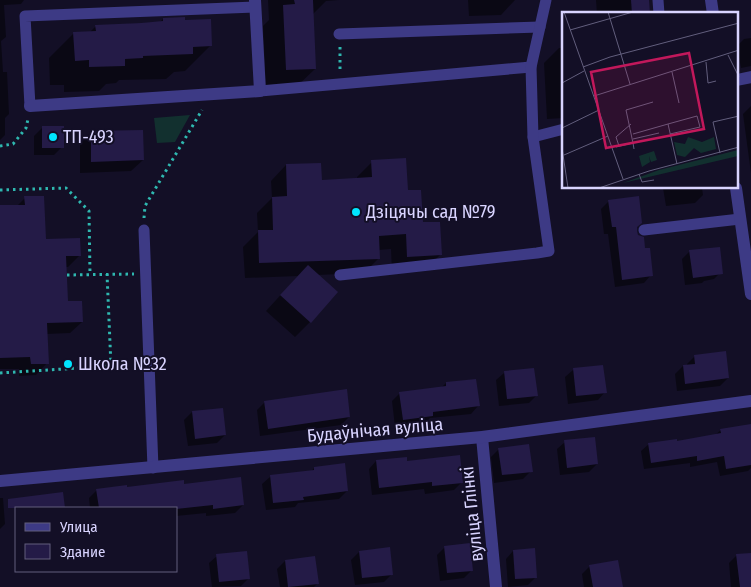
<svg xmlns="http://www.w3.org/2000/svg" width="751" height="587" font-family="'Fira Sans Condensed',sans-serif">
<rect width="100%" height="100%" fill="#130f26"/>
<polygon fill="#12302f" points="190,115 175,142 157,143 154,118"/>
<g fill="#0007">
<polygon points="0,0 24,0 21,4 4,5 6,37 1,41 3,72 7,72 9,114 5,118 5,135 0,140"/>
<polygon points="268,0 339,0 326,1 312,15 315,69 294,89 266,90 263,26 269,20"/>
<polygon points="468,0 515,0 501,15 469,16"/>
<polygon points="596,0 648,0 649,14 597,14"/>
<polygon points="163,19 184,22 210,46 185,71 174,72 166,79 119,80 116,83 106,84 99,91 64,92 64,85 50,85 49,58 74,33 90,32 96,26 160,22"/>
<polygon points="751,38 751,66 741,68 737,46 744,39"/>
<polygon points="559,48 564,48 564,118 547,119 544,63"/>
<polygon points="751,106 751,173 743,114"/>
<polygon points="42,128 62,147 54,155 34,155 34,136"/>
<polygon points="91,132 143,160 131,171 80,173 80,144"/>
<polygon points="372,162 407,192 422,224 440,255 425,270 392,272 391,249 378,250 379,258 364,273 317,275 310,322 295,337 266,311 298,276 245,278 243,247 258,232 257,213 272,198 271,181 286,165 321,181 357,179 357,177"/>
<polygon points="663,188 702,188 703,195 695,203 666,206"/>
<polygon points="25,198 45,240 80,255 68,267 65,267 66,303 82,322 70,333 46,334 47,363 36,375 19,376 19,369 0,369 0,207 17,206"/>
<polygon points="609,201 635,232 644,250 651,275 644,283 615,287 608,234 604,234 601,209"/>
<polygon points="690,251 722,271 714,279 704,281 702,283 685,285 682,259"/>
<polygon points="695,356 728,378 720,386 677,391 675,374 683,366 687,366 687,364"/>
<polygon points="602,366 605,392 598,400 568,404 565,377 573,370"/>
<polygon points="504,373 537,395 529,403 499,406 496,380"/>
<polygon points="446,383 478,406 471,414 430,418 424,424 395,427 392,401 400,393 441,388"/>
<polygon points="265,402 349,417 341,425 260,436 257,410"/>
<polygon points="192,412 225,435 217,443 188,446 184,420"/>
<polygon points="721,430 751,437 751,468 748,471 720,476 717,462 690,467 690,463 644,469 641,451 649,444 676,443 715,435"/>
<polygon points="565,442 597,464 589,472 560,475 557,449"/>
<polygon points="499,449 531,471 523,479 494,483 491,457"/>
<polygon points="376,461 406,463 462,482 454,490 425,494 424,489 372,495 369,469"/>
<polygon points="314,468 347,491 339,499 298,503 295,507 266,510 262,484 270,477 311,472"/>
<polygon points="183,486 243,505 235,513 206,516 206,513 176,516 176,508 90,508 89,498 97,490"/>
<polygon points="0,498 3,498 5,524 0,529"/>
<polygon points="445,547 472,570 464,578 440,581 437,555"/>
<polygon points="513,551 536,577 528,585 508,587 506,559"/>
<polygon points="359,552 392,574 384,582 355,585 351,560"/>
<polygon points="751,554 751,587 731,587 729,563 736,556"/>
<polygon points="217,556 249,578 241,586 212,587 209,563"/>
<polygon points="285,561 317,584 314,587 280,587 277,569"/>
<polygon points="590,566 620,587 584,587 582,574"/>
</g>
<g fill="#241b47">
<polygon points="294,0 313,0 316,69 286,70 283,5 295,4"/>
<polygon points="631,0 649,0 650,14 632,14"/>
<polygon points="185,17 185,20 211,19 212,46 193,47 193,54 143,56 143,58 125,59 125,66 89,67 89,60 75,61 73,32 96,31 95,25 141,23 163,21 163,18"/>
<rect x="42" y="126" width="22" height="22"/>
<polygon points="143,130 144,160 91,162 91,131"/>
<polygon points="406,158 408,190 421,190 423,222 440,222 442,255 407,257 406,234 379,236 380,259 259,263 258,230 273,230 272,197 287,196 286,164 321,163 322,180 372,177 371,160"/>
<polygon points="24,196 44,196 46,239 80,238 81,256 66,256 68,301 82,301 83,322 47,323 49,364 31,364 30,357 0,358 0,205 25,205"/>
<polygon points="639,196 642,223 637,227 637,231 638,235 644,237 645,248 650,248 653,276 622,280 616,227 612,227 608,200"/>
<polygon points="720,247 723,274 693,278 689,250"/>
<polygon points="308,265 338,292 311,323 280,295"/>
<polygon points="726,351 729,378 685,384 683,365 695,364 694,355"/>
<polygon points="603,365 607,393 576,396 573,368"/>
<polygon points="534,368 538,396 507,399 504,371"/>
<polygon points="476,379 480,406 433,412 433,416 403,420 399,392 446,386 446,382"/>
<polygon points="347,389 350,417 268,429 264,401"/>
<polygon points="223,408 226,435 195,439 192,411"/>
<polygon points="751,424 751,465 726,469 724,456 697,461 697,456 651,463 648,443 677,439 677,441 721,433 720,429"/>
<polygon points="595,437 598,464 567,468 564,440"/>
<polygon points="529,444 533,472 502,475 498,448"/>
<polygon points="460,455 463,483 432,486 432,482 379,488 376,460 407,457 407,461"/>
<polygon points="345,463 348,491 303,497 304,500 273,503 270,475 314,470 314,467"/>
<polygon points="241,477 244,505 213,509 213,505 176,509 99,508 96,489 127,485 127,487 184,480 184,484"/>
<polygon points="63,492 65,508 8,508 8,499"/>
<polygon points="470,543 473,571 447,573 444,546"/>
<polygon points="390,547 393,575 362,578 359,551"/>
<polygon points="535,548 537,578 515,579 513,550"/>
<polygon points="247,551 250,579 219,582 216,554"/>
<polygon points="751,553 751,587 740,587 736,554"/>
<polygon points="315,556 319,584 288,587 285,560"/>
<polygon points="618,560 623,587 593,587 589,565"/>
</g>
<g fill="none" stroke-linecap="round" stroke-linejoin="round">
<g stroke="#2fb8b0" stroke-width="3" stroke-dasharray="2.5 4" stroke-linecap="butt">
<polyline points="340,47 340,70"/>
<polyline points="0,146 13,144 26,128 28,119"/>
<polyline points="0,190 66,188 89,211 90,274"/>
<polyline points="144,218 145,206 202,110"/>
<polyline points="67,275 134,274"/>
<polyline points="0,373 111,366 107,274"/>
</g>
<g stroke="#3d3a85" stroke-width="11">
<polyline points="658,0 659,14"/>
<polyline points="339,34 540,27"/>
<polyline points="260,91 531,67"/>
<polyline points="30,106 25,16 255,7"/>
<polyline points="533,137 564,129"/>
<polyline points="144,230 153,468"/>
<polyline points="644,230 740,219"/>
<polyline points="340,275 537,253 549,251 533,137 531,67 546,0"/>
</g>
<g stroke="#3d3a85" stroke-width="12">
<polyline points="711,0 713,14"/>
<polyline points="737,80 751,77"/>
<polyline points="30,106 260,91 255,0"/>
<polyline points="736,188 751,294"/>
<polyline points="482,437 496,587"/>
<polyline points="0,481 482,437 751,401"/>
</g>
</g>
<g fill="#00e5ff" stroke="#130f26" stroke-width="2">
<circle cx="53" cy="137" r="5"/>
<circle cx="356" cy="212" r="5"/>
<circle cx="68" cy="364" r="5"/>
</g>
<g text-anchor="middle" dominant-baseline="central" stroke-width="4" stroke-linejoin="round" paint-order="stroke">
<g font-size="18" fill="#d9d4ff" stroke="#130f26" text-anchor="start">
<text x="63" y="137">ТП-493</text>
<text x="366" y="212">Дзіцячы сад №79</text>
<text x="78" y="364">Школа №32</text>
</g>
<g font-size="18" fill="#d9d4ff" stroke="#130f26">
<text transform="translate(375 430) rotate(-5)">Будаўнічая вуліца</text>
<text transform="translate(472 514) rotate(-96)">вуліца Глінкі</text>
</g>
</g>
<g transform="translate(562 12)">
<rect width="176" height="176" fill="#130f26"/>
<path d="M126,125L140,130L152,125L154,137L139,141L132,136L123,145L115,143L112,130L123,132ZM176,138V144L61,171L97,158ZM92,139L95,148L89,150L87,144L88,150L80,155L77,144Z" fill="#12302f"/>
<path fill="none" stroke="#625e7d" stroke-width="1" d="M2,0L61,167M46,0L68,72M8,18L71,0M166,43L177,65M144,50L146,71L154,69M21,55L48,45L177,11M110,60L117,91M0,71L22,59M32,84L177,38M0,116L37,98M71,122L106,112M108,122L138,115L135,104L106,112L115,152M71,127L97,121M71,131L64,98L91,90M57,134L54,125L69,112M54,135L71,131L72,137M0,136L6,176M158,141L151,110L177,104M2,143L46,124M77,162L80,170L92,168M37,176L87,159L177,135"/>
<path fill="#c2185b" fill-opacity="0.15" stroke="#c2185b" stroke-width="2.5" d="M127,41L142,117L44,136L29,60Z"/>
<rect width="176" height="176" fill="none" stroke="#d9d4ff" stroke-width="2.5"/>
</g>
<rect x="15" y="507" width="162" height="65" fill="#130f26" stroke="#625e7d"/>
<rect x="25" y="523" width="25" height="8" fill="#3d3a85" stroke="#625e7d"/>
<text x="60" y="532" font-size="15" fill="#d9d4ff">Улица</text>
<rect x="25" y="544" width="25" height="15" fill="#241b47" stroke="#625e7d"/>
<text x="60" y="557" font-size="15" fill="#d9d4ff">Здание</text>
</svg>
